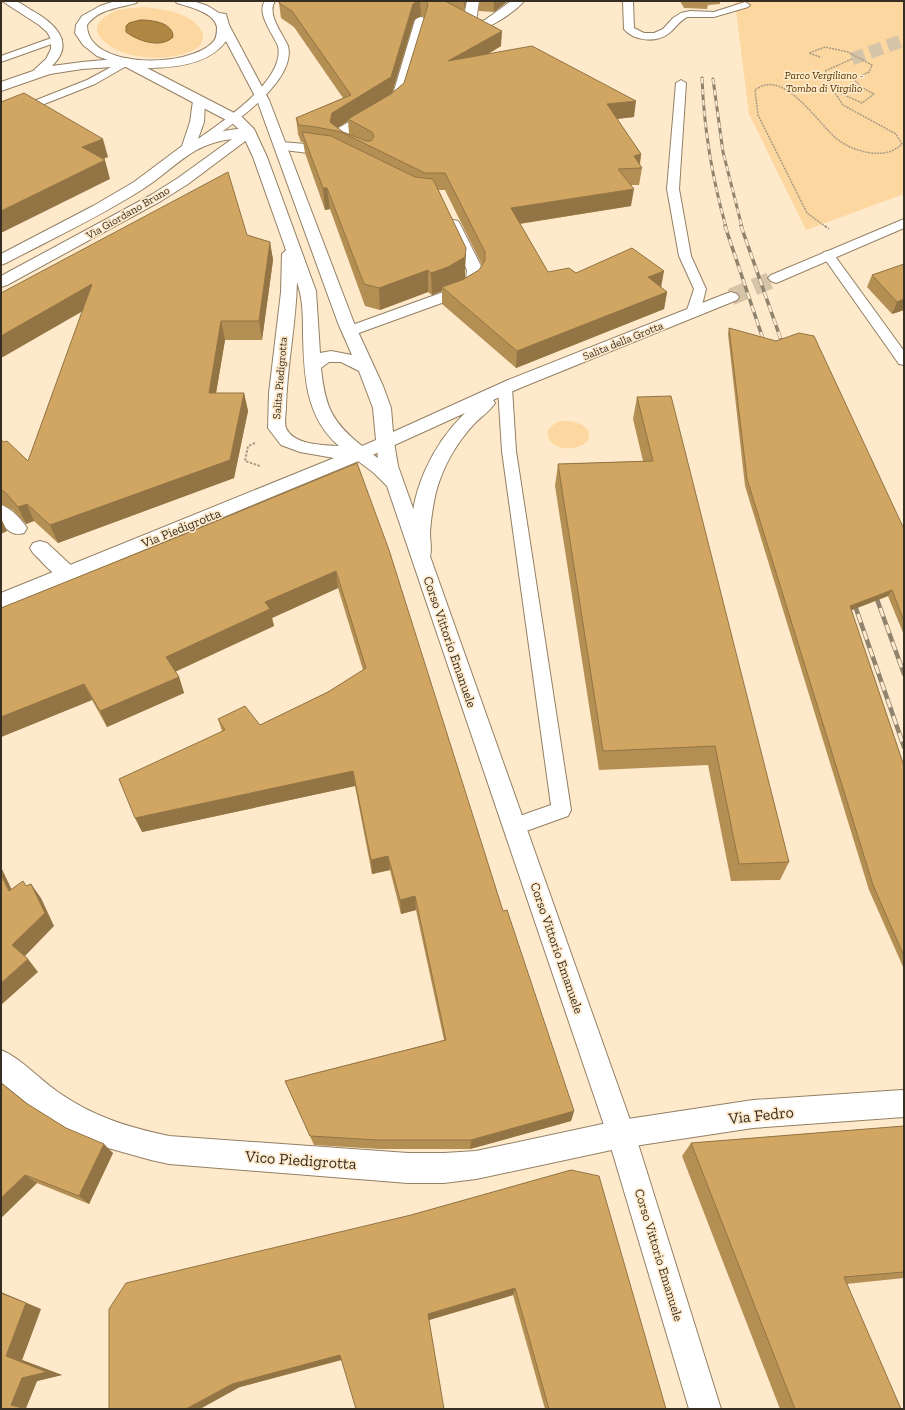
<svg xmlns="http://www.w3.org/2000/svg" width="905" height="1410" font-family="'Zilla Slab',serif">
<rect width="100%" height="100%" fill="#fee9cb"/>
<g fill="#fcd7a0">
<polygon points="735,1 904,1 904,194 806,230 749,114"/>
<path d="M143,7C152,8 161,9 170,11C183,14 211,27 201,44C197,50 187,53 180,55C155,61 117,58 100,37C90,24 108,13 119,10C127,8 135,8 143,7Z"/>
<path d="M561,421C572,421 583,422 589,432L588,441C577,452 545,452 548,430L555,423Z"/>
</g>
<path fill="#b08643" stroke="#8b6c39" d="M140,20C151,20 173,22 173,37C161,49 138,41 126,32V26L129,23Z"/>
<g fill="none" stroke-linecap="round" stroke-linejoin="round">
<polyline stroke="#d6c4a9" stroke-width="13" stroke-dasharray="13 6" stroke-linecap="butt" points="852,59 904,40"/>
<polyline stroke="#d6c4a9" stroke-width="17" stroke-dasharray="17 8" stroke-linecap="butt" points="731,297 776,278"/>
<g stroke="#938064" stroke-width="2">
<g id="lane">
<path d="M265,1H275C266,14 283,34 288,46C297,81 230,126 206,143H198L196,141L198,139C222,122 286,80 278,46C273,34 256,13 265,1Z"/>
<path d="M623,1H633L634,28L644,33H654L663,29L673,18L681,13L690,11L714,12L745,2L750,5L748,7L714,17H687C679,21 675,29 668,34C656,43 634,41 624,29Z"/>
<polygon points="57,36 62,39 60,41 1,62 1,56"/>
<polygon points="126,59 130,60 131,62 130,64 95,84 1,121 1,114 87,80"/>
<polygon points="681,80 686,83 679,189 691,256 706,289 700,313 698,316 688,316 686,313 694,289 679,256 667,189 676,83"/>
<polygon points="828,251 832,252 904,351 904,365 899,364 822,255 824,252"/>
<polygon points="505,384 510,385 512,388 516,451 571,810 568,816 515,835 508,832 505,826 508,820 551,805 502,451 498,388 500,385"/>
</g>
</g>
<g stroke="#938064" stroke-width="2">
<g id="street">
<path d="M467,1H479L476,22L485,20L511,1H524C516,11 483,35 470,29C467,27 465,24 463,22Z"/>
<path d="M421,17L425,18L427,20L404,98L391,109L347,135C351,142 362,142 367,149L365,152C353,155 340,145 333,136L335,130L381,103L393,94L415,20L417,18Z"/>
<path d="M199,97L204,98L205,101L204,122L198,139C212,133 238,126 254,130L256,133L188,184L161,201L7,285L1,287V276L151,195L178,178L232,139C190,144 176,168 143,189C99,217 52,239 6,263L1,265V254L93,206L134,182L182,146L190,122L193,101L194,98Z"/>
<polygon points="281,142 318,145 338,149 340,152 338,155 333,156 276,149 274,146 276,143"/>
<polygon points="453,220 458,221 460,224 483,270 483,277 478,286 461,296 356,334 350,336 344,334 342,331 344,328 449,290 466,280 467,270 446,224 448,221"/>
<path d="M1,505C11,508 21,519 27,528L24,533C13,536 9,531 1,524Z"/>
<path d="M40,541L47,543L75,569L78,574L75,579C58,584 45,564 33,553L30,548L33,543Z"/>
<path d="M1,1050C22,1059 39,1079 58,1092C94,1117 127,1127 169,1136L408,1153H444L476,1151L621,1120L753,1100L902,1090L904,1091V1117L753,1128L621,1148L476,1179L444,1183H408L169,1164L151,1160L108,1148L77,1136L38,1112L2,1083Z"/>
</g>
</g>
<g stroke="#938064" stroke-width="2">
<g id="secondary">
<path d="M2,1C6,1 11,0 15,1C20,2 26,7 31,10C53,22 77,42 52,66L82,62L126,58L130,59L132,62L130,65L126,66L82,69L50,74L1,91V82L33,71L46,59L51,49V39L47,32L39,25Z"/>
<path d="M385,436L391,438L394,442L398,466L635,1134L721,1409H689L607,1134L387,486L374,473L354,458L351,454L354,450C364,447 369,452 378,458L376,442L379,438Z"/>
</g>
</g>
<g stroke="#938064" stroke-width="2">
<g id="primary">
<path d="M115,1H138L136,3C119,8 98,9 87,25C87,70 190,68 213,42C217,38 217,32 217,27C214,12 189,7 177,3L175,1H193L208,6L219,13L226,14L229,25L269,100L354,323L383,386L391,408L393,432L508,380L725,294L731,292L737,294L739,297L737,300L520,388L493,400L495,403C490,411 482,416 475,423C457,442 443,466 436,492C433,505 431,518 430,532C430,542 433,553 428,562L421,564L414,562C410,555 411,546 411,538C410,492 432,445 465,413L366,458L1,609V593L334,458L300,452L281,445L268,428L269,393L281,292L282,254L286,250L253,157L241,131L232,123L122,65L97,56L83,45L75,33L76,25L82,16L100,6ZM226,41L257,100L338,323L352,355L331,351L320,353L316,291L267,157L254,129L242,117L147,68C173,68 209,65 226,41ZM297,282C303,299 303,316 303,334C304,374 305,417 339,446C323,445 293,445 286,428C284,423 286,412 286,407C287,365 296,324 297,282ZM329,362H341L359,371L373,408L376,440L362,446C332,422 325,407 321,368Z"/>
<polygon points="904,219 904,228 781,281 776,283 771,281 768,278 771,275"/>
</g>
</g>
<g stroke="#a99a84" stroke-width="1.5" stroke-dasharray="2 1" stroke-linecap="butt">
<polyline points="820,57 809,53 825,47 848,52 872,65 869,72 854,79 861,87 874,94 862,103 833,90"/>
<path d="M826,227L807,213L758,115L755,90C758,88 763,85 766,85C791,80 820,125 837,139C847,147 859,151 871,153C884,154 892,153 902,144L896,134L843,105L833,90L825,71L852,59"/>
</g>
<g stroke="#a99a84" stroke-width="2" stroke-dasharray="2.5 1.5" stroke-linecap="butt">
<polyline points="825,226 829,229"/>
<polyline points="255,443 248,446 245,461 260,466"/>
</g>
<use href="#lane" fill="#fff" fill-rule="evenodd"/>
<use href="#street" fill="#fff" fill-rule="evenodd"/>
<use href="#secondary" fill="#fff" fill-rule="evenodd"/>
<use href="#primary" fill="#fff" fill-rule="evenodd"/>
<g stroke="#90836e" stroke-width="3">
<g id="rail-far2">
<path d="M702,78C704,129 712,178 726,227"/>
<polyline points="713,79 723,152 742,227"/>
</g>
</g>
<g stroke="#90836e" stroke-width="3.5">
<g id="rail-far1">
<polyline points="725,226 766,348"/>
<polyline points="741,226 785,351"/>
</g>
</g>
<g stroke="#90836e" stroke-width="4.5">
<g id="rail">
<polyline points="874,591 904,674"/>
<polyline points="852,597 904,747"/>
</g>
</g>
<use href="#rail-far2" stroke="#fee9cb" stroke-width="2" stroke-dasharray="5.5" stroke-linecap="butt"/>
<use href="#rail-far1" stroke="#fee9cb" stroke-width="2.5" stroke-dasharray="7" stroke-linecap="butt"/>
<use href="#rail" stroke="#fee9cb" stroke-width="3" stroke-dasharray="9" stroke-linecap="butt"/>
</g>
<g fill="#b38f54" fill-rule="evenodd">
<path d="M279,1H466L464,10H462L501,46L488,54L634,117L617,119L641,154L640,165L642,168L639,185H631V206L520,224L548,272L576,273L661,287L667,292L664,309L516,368L442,304V291L432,295L428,292L380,310L365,306L330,209L325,210L305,153L303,142H301L298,134L296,118L343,98L294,27L281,18L279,3ZM421,16L425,17L404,83L391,94L384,98L392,93L414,20ZM348,121L349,134L343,132L337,128ZM438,190H445L482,265L479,270L465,278V270L466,248Z"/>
<polygon points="479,1 508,1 494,12 479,11"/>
<polygon points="680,1 720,1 720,4 708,5 707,9 684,8"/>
<polygon points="247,235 270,242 273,260 262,340 225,340 216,393 244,393 248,411 234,478 58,543 34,521 26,524 13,510 1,504 1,440 28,461 83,311 1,358 1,293"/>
<polygon points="904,264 904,310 892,314 867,287 872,275"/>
<polygon points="729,328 904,529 904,635 888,596 851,610 904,766 904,969 869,890 745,486 728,334"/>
<polygon points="637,397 789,862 780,880 731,881 708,765 599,770 555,486 558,464 643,461 633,419"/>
<polygon points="357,463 503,911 574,1111 571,1121 470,1149 380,1149 314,1145 285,1081 444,1040 416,910 401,914 390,870 372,874 355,786 142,832 222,731 218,719 260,725 328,692 363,670 338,588 272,618 274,626 175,672 179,677 184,693 107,727 92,700 1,737 1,608 185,534"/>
<polygon points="26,1103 66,1128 113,1153 89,1204 37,1183 1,1218"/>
<polygon points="904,1126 904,1279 904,1278 846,1284 901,1409 780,1409 682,1156 691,1143"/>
<polygon points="571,1170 666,1409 545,1409 513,1295 429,1320 342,1360 240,1387 411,1215"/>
<polygon points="41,1309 22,1360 62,1375 37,1381 26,1408 32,1409 1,1409"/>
</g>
<g fill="#927445">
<polygon points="418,1 420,1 421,16 414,20 392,93 349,120 348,119 348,121 334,130 330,122 332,113 391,77 413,4"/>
<polygon points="464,1 466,1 464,10"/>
<polygon points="494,1 508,1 494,12"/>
<polygon points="502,31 501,46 449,77 448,61"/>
<polygon points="636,101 634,117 605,120 607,104"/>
<polygon points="103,139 108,157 88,166 82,147"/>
<polygon points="641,154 639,168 634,156"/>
<polygon points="105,160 110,179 1,233 1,211"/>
<polygon points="323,188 327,188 330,209 325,210"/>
<polygon points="634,189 631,206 510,225 511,208"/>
<polygon points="270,242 273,260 262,340 259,321"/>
<polygon points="466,248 465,270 465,279 442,287 442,291 432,295 431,273"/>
<polygon points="428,270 428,292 380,310 379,288"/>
<polygon points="664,271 661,288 648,277"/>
<polygon points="92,284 98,302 1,358 1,336"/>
<polygon points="667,292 664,309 516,368 517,351"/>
<polygon points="904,299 904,310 892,314 897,302"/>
<polygon points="221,321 225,340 213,411 209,393"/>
<polygon points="244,393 248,411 234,478 58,543 50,525"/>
<polygon points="27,504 34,521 26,524 18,507"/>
<polygon points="1,518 7,531 1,534"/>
<polygon points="336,571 338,588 272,618 274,626 172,673 166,657 265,602"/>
<polygon points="892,590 888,596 847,612 850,606"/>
<polygon points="179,677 184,693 107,727 100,711"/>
<polygon points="84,684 92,700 1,737 1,717"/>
<polygon points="353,771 355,786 142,832 135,818"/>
<polygon points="388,856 390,870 372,874 371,860"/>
<polygon points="1,867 19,905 9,891 1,875"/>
<polygon points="31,884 41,898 54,926 23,958 12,945"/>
<polygon points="415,896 416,910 401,914 400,900"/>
<polygon points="28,959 38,972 1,1005 1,983"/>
<polygon points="574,1111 571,1121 470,1149 471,1140"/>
<polygon points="104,1144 113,1153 89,1204 79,1196"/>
<polygon points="25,1175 37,1183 1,1218 1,1198"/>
<polygon points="515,1288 513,1295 429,1320 428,1314"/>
<polygon points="1,1292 41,1309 22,1360 62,1375 37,1381 26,1408 11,1405"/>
<polygon points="340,1355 344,1359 240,1387 200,1409 186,1409 232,1384"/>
</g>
<g fill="#d0a662" stroke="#927445">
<polygon points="279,1 418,1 413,4 391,77 332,113 330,122 343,132 366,141 371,141 374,137 372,132 348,119 391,94 404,83 428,5 426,1 424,1 445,1 502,31 448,61 532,46 636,101 607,104 641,154 634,156 642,168 618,169 634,189 511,208 548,272 569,268 576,273 632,248 664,271 648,277 667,292 517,351 442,287 462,280 479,270 485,260 485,252 445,173 425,173 341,132 316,127 299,125 296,118 351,95 292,11 279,3"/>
<polygon points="24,93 103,139 82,147 105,160 1,211 1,102"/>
<polygon points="302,132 331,136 415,177 433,179 466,248 465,257 448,267 431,273 428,270 379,288 364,284 327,188 323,188"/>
<polygon points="228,172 247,235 270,242 259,321 221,321 209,393 244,393 230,460 50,525 27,504 18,507 5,492 1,490 1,440 4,442 7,441 28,461 92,284 1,336 1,293"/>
<polygon points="904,264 904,299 897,302 872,275"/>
<polygon points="729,328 776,341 799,333 814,336 904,529 904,621 892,590 850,606 904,766 904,956 873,885 747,479"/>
<polygon points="671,396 789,862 739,864 715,746 603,751 558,464 653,461 637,397"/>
<polygon points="357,463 389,550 503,911 507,910 574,1111 471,1140 378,1140 310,1136 285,1081 446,1040 415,896 400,900 388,856 371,860 353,771 135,818 119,779 225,730 218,719 245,706 260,725 328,692 366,668 336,571 265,602 270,609 166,657 179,677 100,711 84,684 1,717 1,608 185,534"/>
<polygon points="1,875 9,891 23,881 26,886 31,884 45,913 12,945 28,959 1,983"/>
<polygon points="1,1083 26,1103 66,1128 104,1144 79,1196 25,1175 1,1198"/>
<polygon points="904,1126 904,1272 844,1277 901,1409 795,1409 691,1143"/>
<polygon points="571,1170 599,1176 666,1409 549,1409 515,1288 428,1314 444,1409 356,1409 340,1355 232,1384 186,1409 109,1409 109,1309 126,1283 411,1215"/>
<polygon points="1,1293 26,1303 6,1356 47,1372 22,1378 11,1405 26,1409 1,1409"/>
</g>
<g text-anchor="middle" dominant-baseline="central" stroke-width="3.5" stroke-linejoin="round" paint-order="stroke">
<g font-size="11" font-style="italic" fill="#543800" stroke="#fee9cb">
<text x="824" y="75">Parco Vergiliano -<tspan x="824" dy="13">Tomba di Virgilio</tspan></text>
</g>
<g font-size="11" fill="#362e22" stroke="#fee9cb">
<text transform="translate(128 213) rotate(-30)">Via Giordano Bruno</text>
<text transform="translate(623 341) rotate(-22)">Salita della Grotta</text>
<text transform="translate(280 378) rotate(-85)">Salita Piedigrotta</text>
</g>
<g font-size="13" fill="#362e22" stroke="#fee9cb">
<text transform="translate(181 528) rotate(-22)">Via Piedigrotta</text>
<text transform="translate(450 642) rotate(71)">Corso Vittorio Emanuele</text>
<text transform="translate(557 948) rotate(71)">Corso Vittorio Emanuele</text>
<text transform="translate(659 1255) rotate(73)">Corso Vittorio Emanuele</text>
</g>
<g font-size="16" fill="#362e22" stroke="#fee9cb">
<text transform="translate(761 1115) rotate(-6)">Via Fedro</text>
<text transform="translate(301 1160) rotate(4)">Vico Piedigrotta</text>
</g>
</g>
<rect width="905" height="1410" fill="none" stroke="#362e22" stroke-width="4"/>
</svg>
